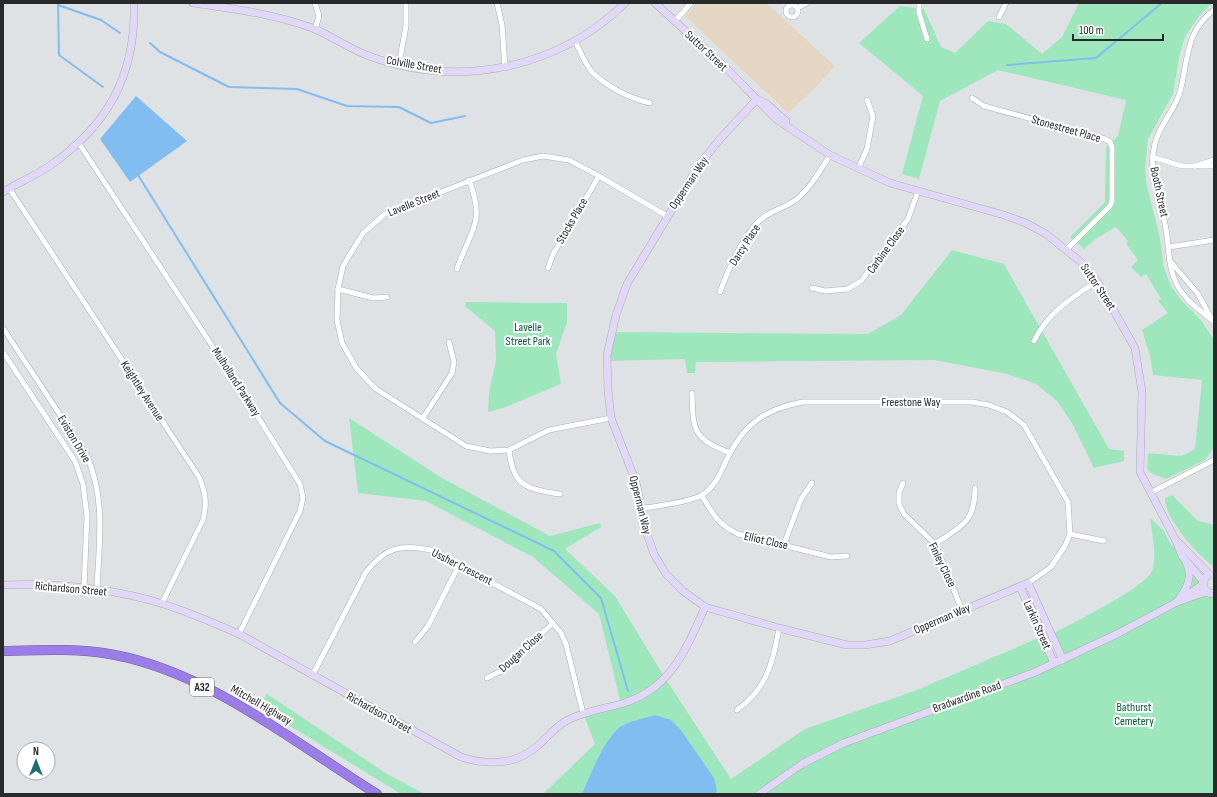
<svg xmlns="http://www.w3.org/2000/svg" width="1217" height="797" font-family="'Sofia Sans Condensed',sans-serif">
<rect width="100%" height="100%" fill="#dfe2e5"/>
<polygon fill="#e5d5c3" points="697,3 766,3 835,66 815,88 788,113 685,16"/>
<g fill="#9ee7bd">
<polygon points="1079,3 1212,3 1199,16 1185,37 1180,53 1173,94 1148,139 1145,170 1147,186 1160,238 1164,268 1171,286 1182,301 1201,320 1214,340 1214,447 1205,460 1166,479 1149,472 1147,468 1148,453 1181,456 1195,449 1202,380 1153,375 1150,356 1142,330 1168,313 1158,301 1161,299 1146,274 1141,277 1131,267 1138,260 1126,244 1128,241 1116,227 1097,238 1084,249 1070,237 1105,202 1106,147 1118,136 1126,100 998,70 940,101 919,179 902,174 923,96 859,43 900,6 924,9 941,47 955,53 988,21 1006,24 1042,54 1062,37"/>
<polygon points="952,250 1004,264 1109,449 1124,451 1124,461 1094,468 1072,423 1057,401 1036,384 1007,374 934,360 696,362 695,373 687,373 685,359 607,361 611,332 868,334 901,315"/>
<polygon points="466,302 567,303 567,322 556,354 561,384 503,408 488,412 489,393 496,360 495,331 465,306"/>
<path d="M349,418L442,478L550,536L600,523L601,527L565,549L615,596L665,678L731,779L805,729L917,690L1043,636L1054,663L1062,660L1051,635C1072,623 1140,590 1151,573C1158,561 1152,533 1150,518L1164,531L1170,543L1203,581L1198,595L1214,594V794H543L595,744L583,713L621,704L599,614L533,557L426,501L358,493Z"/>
<path d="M1172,495L1198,521L1214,525V566C1199,558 1163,516 1165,498Z"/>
<polygon points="267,694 387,774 425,794 401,794 259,707"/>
</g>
<g fill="#82bdf1">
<polygon points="136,96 187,141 130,182 100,139"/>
<path d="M655,715L671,720L680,729L714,778L717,791L715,794H582C591,774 603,741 620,727C629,721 645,718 655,715Z"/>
</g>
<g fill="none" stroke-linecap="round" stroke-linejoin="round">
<g stroke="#82bdf1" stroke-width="2">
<polyline points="58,3 59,55 103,87"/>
<polyline points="58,5 101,20 120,33"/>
<polyline points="150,43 160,52 229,87 297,89 347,106 399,107 431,123 465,116"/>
<polyline points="1007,65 1096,58 1162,3"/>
<polyline points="138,175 280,403 325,441 554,551 601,598 628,691"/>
</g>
<g stroke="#acafb1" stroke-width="6">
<g id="street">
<polyline points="497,3 502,25 505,68"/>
<polyline points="919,3 919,13 927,39"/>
<circle cx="792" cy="11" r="6"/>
<polyline points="797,8 807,3"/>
<polyline points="999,17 1006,3"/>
<polyline points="675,21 691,3"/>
<polyline points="315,29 319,16 315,3"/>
<path d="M575,41C580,51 585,64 592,72C607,87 629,98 650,103"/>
<polyline points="399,64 406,26 406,3"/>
<polyline points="972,98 984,106 1105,139 1110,142 1112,147 1112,201 1110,206 1067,249"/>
<polyline points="78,142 236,382 300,484 303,498 300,511 239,634"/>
<polyline points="1152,157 1182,166 1214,166"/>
<polyline points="1195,166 1214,160"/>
<polyline points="858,169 867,149 873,116 867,100"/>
<path d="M9,188L199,477C206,493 207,504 203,520L162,603"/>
<polyline points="1169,247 1214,240"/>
<polyline points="1171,262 1198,294 1214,323"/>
<polyline points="548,268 553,254 599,176"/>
<path d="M457,269C470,230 486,224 469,180"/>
<polyline points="812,288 825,291 848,289 861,281 908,219 918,191"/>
<polyline points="338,289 373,298 387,297"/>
<path d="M720,292C728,270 740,243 755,225C767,211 784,209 797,199C811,187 820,171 830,155"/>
<path d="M1212,320C1198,309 1184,299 1176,283C1168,266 1169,247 1166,229C1161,200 1147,174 1155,143C1160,123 1177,109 1181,88C1188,58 1186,31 1214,10"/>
<path d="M3,328L87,456C106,501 99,542 97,589"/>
<path d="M1034,341C1047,313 1072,298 1097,281"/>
<polyline points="3,352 75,461 83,484 87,516 84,588"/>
<path d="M692,393C693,432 693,438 730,453"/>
<polyline points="423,418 452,373 454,362 449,342"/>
<polyline points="611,418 549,430 509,450 490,451 466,446 376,389 357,369 342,343 337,320 338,289 343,266 363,233 385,214 523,160 543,156 569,160 599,176 667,216"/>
<path d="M509,450C510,457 511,465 514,471C519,489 544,492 560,494"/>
<polyline points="903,483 899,493 899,504 904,514 935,544 962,610"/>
<polyline points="1150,493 1214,460"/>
<path d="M702,496C714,515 717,524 738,534L831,557L847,556"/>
<path d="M642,508C654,507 693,501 702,495C715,487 720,474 726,461C743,425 764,409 803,402H972L989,405L1007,412L1024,425L1068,502L1070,534L1065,546L1051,567L1028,583"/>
<polyline points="1070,534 1104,541"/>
<polyline points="784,544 801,499 812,483"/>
<path d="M935,544C961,526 975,523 975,488"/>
<polyline points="415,642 428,626 459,565"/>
<path d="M312,676L366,572C386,547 400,544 431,550L541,609L561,633L566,644L583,713"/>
<polyline points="487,678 501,671 553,623"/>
<path d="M737,710C767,688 773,663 779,628"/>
</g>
</g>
<g stroke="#acafb1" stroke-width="8">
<g id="secondary">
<path d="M193,3C234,9 276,14 315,29C333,37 350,49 369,56C458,89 558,69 625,3"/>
<polyline points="655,3 728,70 776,119 830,155 890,183 1004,215 1026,223 1046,234 1081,262 1097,281 1135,348 1142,392 1140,472 1176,541 1182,556 1203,581"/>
<polyline points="757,99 720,139 699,165 627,284 616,315 607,355 608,390 611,418 636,482 646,531 654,554 666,574 683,591 705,607 779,628 847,645 865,645 890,641 1028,583 1063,660"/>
<polyline points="759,100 767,104 786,121"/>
<path d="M3,192C18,183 34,176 48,167C108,126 136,75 134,3"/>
<polyline points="1178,542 1210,575"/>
<polyline points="1206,577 1203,583 1204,588 1209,593 1214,594"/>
<path d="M3,585C56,583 111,588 163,604C189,612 214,623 239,634L461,757C487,765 514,766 536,747C546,739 554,728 566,721C584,711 604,709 624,703C671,688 687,648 705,607"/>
<polyline points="1020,587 1054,663"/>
<polyline points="1186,596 1203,584"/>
<path d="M1177,602C1186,590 1194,577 1186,562"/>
<polyline points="759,794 802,764 844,743 1033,673 1117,634 1177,602 1206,592"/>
</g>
</g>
<g stroke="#7260a5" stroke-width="10">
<path id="highway" d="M3,651C40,650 78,648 115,655C210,673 296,744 377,794"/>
</g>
<use href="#street" stroke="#fff" stroke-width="5"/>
<use href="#secondary" stroke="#e1d8f8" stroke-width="7"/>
<use href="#highway" stroke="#9b7de7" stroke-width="9"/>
</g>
<g text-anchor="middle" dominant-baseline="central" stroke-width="4" stroke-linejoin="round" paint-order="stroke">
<rect fill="#fff" stroke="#68696a" stroke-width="1" x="190" y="678" width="24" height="18" rx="3"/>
<g font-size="11" font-weight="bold" fill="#27292a">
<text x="202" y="687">A32</text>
</g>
<g font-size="12" fill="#27292a" stroke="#fff">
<text transform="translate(706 51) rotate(43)">Suttor Street</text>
<text transform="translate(414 65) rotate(10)">Colville Street</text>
<text transform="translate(1066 129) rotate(16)">Stonestreet Place</text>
<text transform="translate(689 183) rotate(-56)">Opperman Way</text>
<text transform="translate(1159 192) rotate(78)">Booth Street</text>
<text transform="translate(414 203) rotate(-22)">Lavelle Street</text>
<text transform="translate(572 221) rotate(-60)">Stocks Place</text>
<text transform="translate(745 245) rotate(-57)">Darcy Place</text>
<text transform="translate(886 250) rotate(-54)">Carbine Close</text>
<text transform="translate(1098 287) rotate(56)">Suttor Street</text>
<text transform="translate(236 382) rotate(57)">Mulholland Parkway</text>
<text transform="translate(142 391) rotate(57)">Keightley Avenue</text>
<text x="911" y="402">Freestone Way</text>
<text transform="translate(74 439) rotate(59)">Eviston Drive</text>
<text transform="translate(640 505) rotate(76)">Opperman Way</text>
<text transform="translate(766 541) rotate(13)">Elliot Close</text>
<text transform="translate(942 565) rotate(64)">Finley Close</text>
<text transform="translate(462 567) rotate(27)">Ussher Crescent</text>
<text transform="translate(71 589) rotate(5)">Richardson Street</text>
<text transform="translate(942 619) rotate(-23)">Opperman Way</text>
<text transform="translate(1037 625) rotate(66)">Larkin Street</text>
<text transform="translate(521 652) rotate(-42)">Dougan Close</text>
<text transform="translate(967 697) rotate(-20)">Bradwardine Road</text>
<text transform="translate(261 705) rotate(30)">Mitchell Highway</text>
<text transform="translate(379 713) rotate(29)">Richardson Street</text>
</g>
<g font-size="12" fill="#025433" stroke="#fff">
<text x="528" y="327">Lavelle<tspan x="528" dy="14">Street Park</tspan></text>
<text x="1134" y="707">Bathurst<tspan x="1134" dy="14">Cemetery</tspan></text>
</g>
</g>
<rect width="1217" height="797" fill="none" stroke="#27292a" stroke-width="8"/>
<g transform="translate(36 761)"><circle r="19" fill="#ffffff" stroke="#a9a9aa"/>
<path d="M0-3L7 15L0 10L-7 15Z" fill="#206c6f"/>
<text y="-6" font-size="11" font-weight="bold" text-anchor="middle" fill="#27292a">N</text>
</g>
<path d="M1073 34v6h90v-6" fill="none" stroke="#27292a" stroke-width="2"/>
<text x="1079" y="34" font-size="12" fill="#27292a" stroke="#ffffff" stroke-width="3" paint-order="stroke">100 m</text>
</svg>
